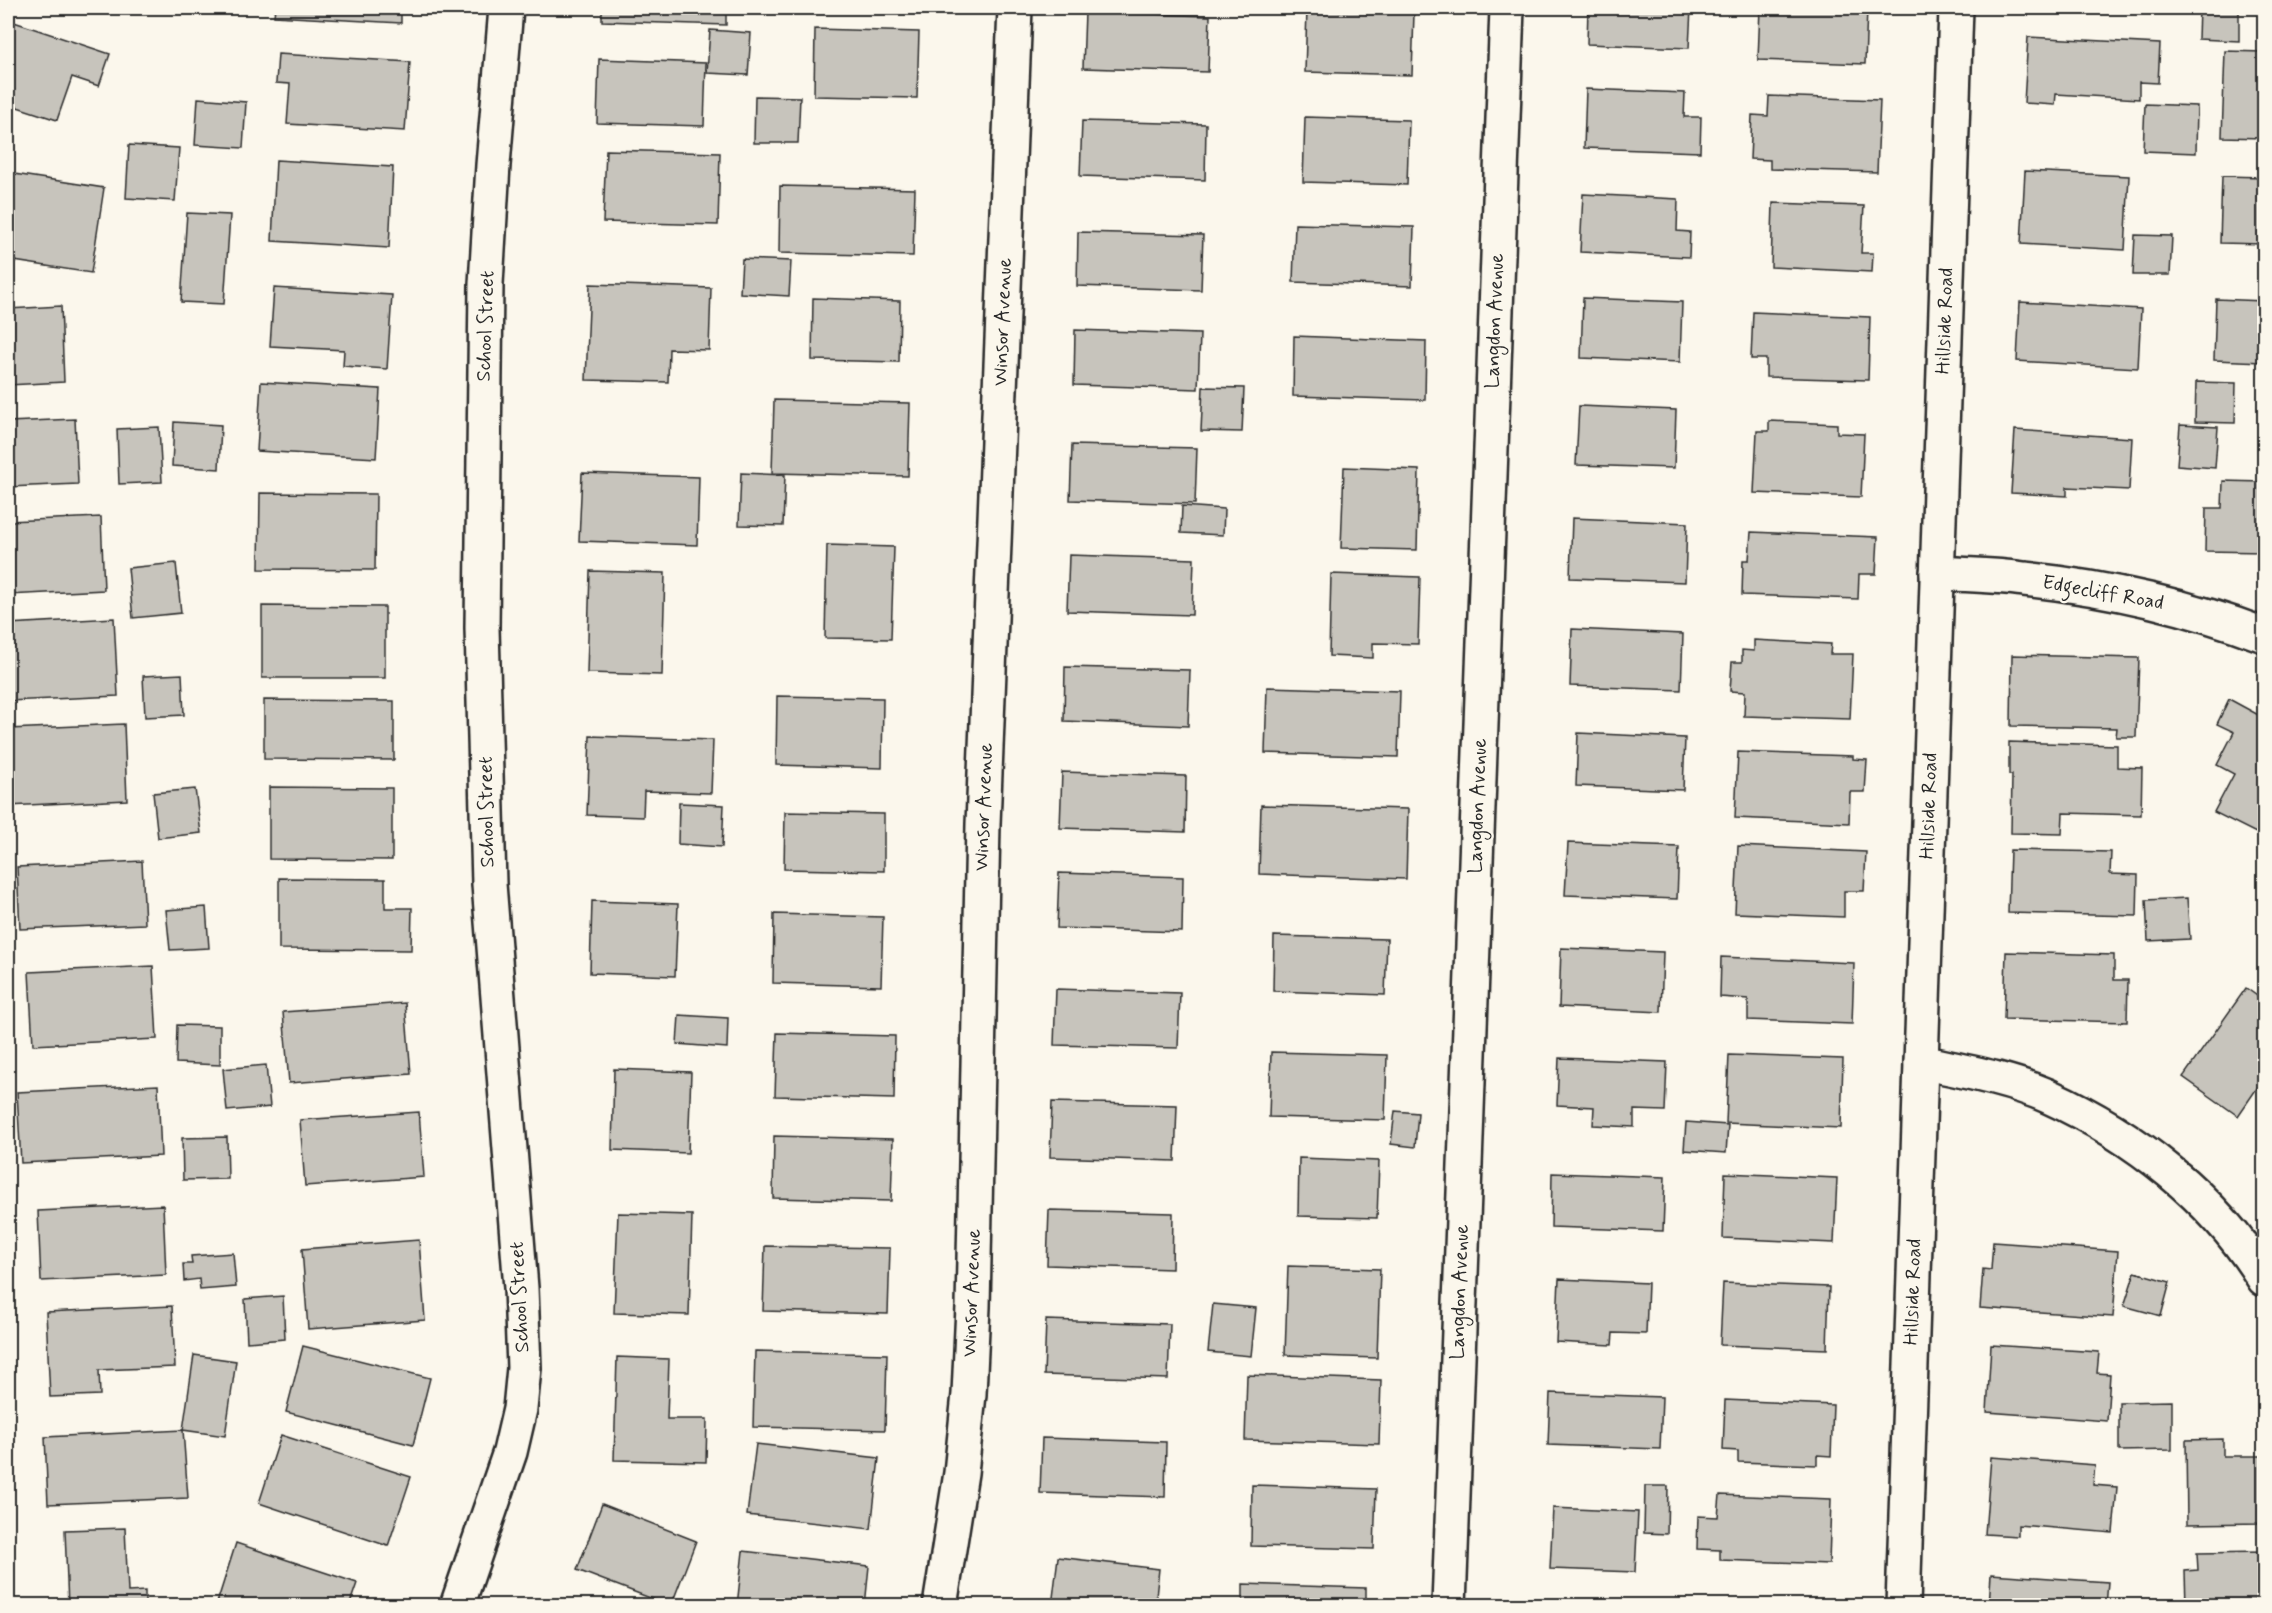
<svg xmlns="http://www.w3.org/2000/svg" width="2272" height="1613" font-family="Mynerve,sans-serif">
<rect width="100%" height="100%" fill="#fbf7ec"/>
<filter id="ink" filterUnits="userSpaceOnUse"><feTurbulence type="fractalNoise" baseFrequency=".0167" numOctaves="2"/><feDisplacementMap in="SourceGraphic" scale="12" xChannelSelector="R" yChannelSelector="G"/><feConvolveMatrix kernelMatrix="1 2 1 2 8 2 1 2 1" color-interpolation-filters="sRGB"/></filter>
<g filter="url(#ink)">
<g fill="#c7c4bc" stroke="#2b2b2b" stroke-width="1.5">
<polygon points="275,8 401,8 401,23 274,16"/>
<polygon points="602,8 726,8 726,25 602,21"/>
<polygon points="1588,8 1691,8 1689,48 1587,44"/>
<polygon points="1760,8 1867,8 1865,64 1758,60"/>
<polygon points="2199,8 2239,8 2239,41 2198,39"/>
<polygon points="1307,10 1414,13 1412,75 1305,72"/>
<polygon points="1085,12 1210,16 1208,72 1083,68"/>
<polygon points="8,20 110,54 99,86 72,77 57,120 8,104"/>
<polygon points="815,29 919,32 917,98 814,96"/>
<polygon points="710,30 751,33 748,75 707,73"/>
<polygon points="2028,37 2160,44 2158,83 2139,82 2139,99 2056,94 2055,105 2024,103"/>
<polygon points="2225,51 2264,52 2264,138 2222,137"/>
<polygon points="278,54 410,62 405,131 287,124 290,84 276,83"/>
<polygon points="599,59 706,63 704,126 597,123"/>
<polygon points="1586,89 1685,93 1684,117 1701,117 1700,152 1584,148"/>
<polygon points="755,96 800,97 798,143 754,143"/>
<polygon points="1769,96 1880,100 1877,172 1770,169 1770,160 1750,159 1752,115 1768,116"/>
<polygon points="198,98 246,102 243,148 195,145"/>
<polygon points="2145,104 2197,106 2196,153 2143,151"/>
<polygon points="1305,117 1409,120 1407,185 1303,182"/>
<polygon points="1082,121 1206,124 1205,180 1080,176"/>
<polygon points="129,145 179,148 175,201 126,198"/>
<polygon points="606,150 720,153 718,225 603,222"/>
<polygon points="276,160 393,167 389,248 272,241"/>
<polygon points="2025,171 2129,176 2125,250 2021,244"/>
<polygon points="8,173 104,188 91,273 8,260"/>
<polygon points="2222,176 2264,177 2264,244 2220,243"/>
<polygon points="780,186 915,189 913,256 779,253"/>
<polygon points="1583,194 1678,199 1677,231 1690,232 1689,257 1580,252"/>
<polygon points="1773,203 1864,206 1861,253 1873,253 1872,272 1771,267"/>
<polygon points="187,213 230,215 224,304 181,302"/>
<polygon points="1295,224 1414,227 1412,286 1293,282"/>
<polygon points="1078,232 1203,235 1201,290 1077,286"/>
<polygon points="2135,235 2172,236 2170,275 2133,275"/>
<polygon points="742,259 791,261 789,296 740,293"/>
<polygon points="590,284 711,288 709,350 669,349 668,382 586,380"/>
<polygon points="274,288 392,295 387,369 343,366 344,350 270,346"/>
<polygon points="813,298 900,301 899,362 812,360"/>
<polygon points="1583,298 1682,302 1680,362 1581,358"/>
<polygon points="2216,299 2264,301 2264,362 2214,360"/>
<polygon points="2020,302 2141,309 2138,368 2017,361"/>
<polygon points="61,306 64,382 8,385 8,309"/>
<polygon points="1753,312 1870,317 1868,380 1766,377 1766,359 1751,359"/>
<polygon points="1075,330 1200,334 1198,389 1074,385"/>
<polygon points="1294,336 1426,341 1425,400 1293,396"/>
<polygon points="261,382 380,389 376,458 257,451"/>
<polygon points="2196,382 2236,383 2235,423 2195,422"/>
<polygon points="1203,387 1244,388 1242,432 1201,431"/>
<polygon points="774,400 910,403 908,476 772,473"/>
<polygon points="1579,406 1676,410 1674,468 1576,465"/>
<polygon points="75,419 78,484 8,487 8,422"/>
<polygon points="1769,421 1837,424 1837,433 1864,434 1861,497 1754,493 1757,431 1769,431"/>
<polygon points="174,422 221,425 219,469 172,466"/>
<polygon points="2180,425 2218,427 2215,468 2177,465"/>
<polygon points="159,427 162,482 119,484 117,429"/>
<polygon points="2015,430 2132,438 2129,490 2067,487 2067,496 2011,493"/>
<polygon points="1072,445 1197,448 1195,504 1070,500"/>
<polygon points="1344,467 1419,470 1417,550 1341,548"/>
<polygon points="582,473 699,477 697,545 579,541"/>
<polygon points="741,473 785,475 783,526 739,525"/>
<polygon points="2223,481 2264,482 2264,552 2205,551 2206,508 2222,508"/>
<polygon points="260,493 376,494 375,570 259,569"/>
<polygon points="1182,506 1224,509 1223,535 1181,533"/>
<polygon points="101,517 104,590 8,595 8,521"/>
<polygon points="1572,518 1687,523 1685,582 1570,578"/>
<polygon points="1751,532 1878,537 1876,574 1859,574 1858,599 1742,595 1743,560 1749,560"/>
<polygon points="827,545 894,547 891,639 825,638"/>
<polygon points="1069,555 1194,559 1192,615 1067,611"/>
<polygon points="176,563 181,613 133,618 128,568"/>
<polygon points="590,571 665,573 662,675 587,673"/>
<polygon points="1331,574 1420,577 1418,644 1373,643 1373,658 1329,656"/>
<polygon points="262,606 385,607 385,678 262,678"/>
<polygon points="114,618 118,696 8,701 8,624"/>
<polygon points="1572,629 1683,634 1681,690 1570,686"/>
<polygon points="1754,640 1831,644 1830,654 1853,654 1850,719 1744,716 1745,692 1730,691 1732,662 1742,662 1742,650 1754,651"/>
<polygon points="2012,655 2139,658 2136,737 2116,737 2117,728 2011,726"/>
<polygon points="1065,667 1190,670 1188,726 1064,721"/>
<polygon points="182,674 184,715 145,717 143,676"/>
<polygon points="1267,687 1400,691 1398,757 1265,753"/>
<polygon points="777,696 883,698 882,768 776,765"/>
<polygon points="2229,699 2264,718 2264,816 2256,833 2214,812 2234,774 2217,765 2234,732 2217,724"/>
<polygon points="264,700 394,701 394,760 264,759"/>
<polygon points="124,724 127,800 8,806 8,729"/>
<polygon points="1578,733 1685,738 1683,790 1576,786"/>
<polygon points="590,736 713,740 711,793 644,791 643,817 587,815"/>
<polygon points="2009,742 2117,745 2117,767 2142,768 2141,815 2063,813 2062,834 2011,833 2012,775 2009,775"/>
<polygon points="1738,752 1853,756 1853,759 1867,760 1865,792 1850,792 1849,823 1735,818"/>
<polygon points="1062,772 1186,776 1185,832 1060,828"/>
<polygon points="269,787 392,788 392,860 269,859"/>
<polygon points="195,789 201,833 158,838 153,793"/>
<polygon points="679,803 724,805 722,847 678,844"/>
<polygon points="1261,805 1408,809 1406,879 1259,874"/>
<polygon points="785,812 884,814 884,871 784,869"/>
<polygon points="1568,843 1679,847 1677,899 1565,895"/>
<polygon points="1738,846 1866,852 1864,891 1844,891 1844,917 1735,913"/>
<polygon points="2010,850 2111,852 2110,874 2138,875 2137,916 2008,913"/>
<polygon points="142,861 145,924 20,929 17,867"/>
<polygon points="1059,873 1183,877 1182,932 1057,928"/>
<polygon points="279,878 385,879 385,908 412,908 411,950 279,949"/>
<polygon points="2187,898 2190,939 2148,941 2146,900"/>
<polygon points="592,901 678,904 675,976 590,973"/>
<polygon points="206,907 209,948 170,950 166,910"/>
<polygon points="774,914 883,917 881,986 773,983"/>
<polygon points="1274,936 1387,939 1385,995 1273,991"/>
<polygon points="1561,948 1663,952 1661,1012 1559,1007"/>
<polygon points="2006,952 2114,955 2114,980 2128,980 2127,1022 2004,1019"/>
<polygon points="1721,957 1854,963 1852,1024 1748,1020 1748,999 1720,997"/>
<polygon points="153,966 157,1039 33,1045 29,972"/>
<polygon points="2246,988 2264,1001 2264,1078 2238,1116 2183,1077"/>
<polygon points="1056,989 1180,993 1178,1048 1054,1045"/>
<polygon points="405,1003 411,1074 289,1083 283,1012"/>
<polygon points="679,1015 728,1018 727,1048 677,1044"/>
<polygon points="177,1025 220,1026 220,1065 176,1063"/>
<polygon points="777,1033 895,1036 894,1099 775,1096"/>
<polygon points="1271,1052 1387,1055 1385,1120 1269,1117"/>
<polygon points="1729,1055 1843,1059 1841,1128 1726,1123"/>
<polygon points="1559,1058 1667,1062 1665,1111 1634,1110 1634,1127 1593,1125 1594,1107 1557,1105"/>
<polygon points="266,1065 270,1107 227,1111 223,1069"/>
<polygon points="614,1069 691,1072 688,1153 612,1150"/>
<polygon points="158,1085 161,1156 21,1163 17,1092"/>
<polygon points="1052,1102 1177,1105 1175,1161 1050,1157"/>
<polygon points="1395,1111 1418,1113 1415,1147 1391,1144"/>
<polygon points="419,1112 424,1177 305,1186 300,1120"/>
<polygon points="1686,1122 1728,1125 1726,1153 1684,1150"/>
<polygon points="774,1136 893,1139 891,1201 773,1198"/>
<polygon points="227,1137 228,1179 183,1180 182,1138"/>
<polygon points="1299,1158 1379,1161 1377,1218 1298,1216"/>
<polygon points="1552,1173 1665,1177 1663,1231 1551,1227"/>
<polygon points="1725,1173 1837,1178 1834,1243 1723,1238"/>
<polygon points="163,1205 166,1275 41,1281 38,1211"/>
<polygon points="1049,1210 1173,1213 1172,1269 1047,1265"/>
<polygon points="618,1213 692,1215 689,1315 614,1313"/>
<polygon points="419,1240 425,1320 308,1329 302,1249"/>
<polygon points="1993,1242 2118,1251 2113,1317 1980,1308 1983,1269 1991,1270"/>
<polygon points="765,1246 890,1248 888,1314 763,1311"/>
<polygon points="233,1253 236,1287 200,1290 199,1279 184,1281 183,1264 192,1264 191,1256"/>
<polygon points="1288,1266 1380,1269 1377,1358 1285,1355"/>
<polygon points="2135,1272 2170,1282 2161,1316 2124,1306"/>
<polygon points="1559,1279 1648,1283 1646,1334 1613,1333 1612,1345 1556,1342"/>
<polygon points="1723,1283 1829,1287 1827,1349 1720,1345"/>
<polygon points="283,1296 285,1339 247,1342 245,1299"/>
<polygon points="1213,1304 1256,1308 1251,1356 1208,1352"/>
<polygon points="172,1306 175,1367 99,1370 100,1395 50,1397 46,1312"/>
<polygon points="1046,1320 1170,1324 1168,1379 1044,1375"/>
<polygon points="1991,1345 2099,1352 2097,1373 2110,1374 2107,1421 1987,1412"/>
<polygon points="303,1346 430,1378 413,1445 286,1412"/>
<polygon points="755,1351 887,1354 885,1430 753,1427"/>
<polygon points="194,1355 236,1361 225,1436 183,1430"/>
<polygon points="617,1357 669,1359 667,1419 707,1419 706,1462 614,1460"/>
<polygon points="1247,1375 1381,1380 1379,1444 1245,1440"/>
<polygon points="1550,1393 1662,1397 1660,1449 1548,1445"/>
<polygon points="1725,1400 1833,1405 1831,1456 1817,1455 1817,1465 1738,1462 1738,1451 1723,1450"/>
<polygon points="2172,1401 2172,1450 2119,1451 2119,1402"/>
<polygon points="183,1430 188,1498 48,1504 45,1437"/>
<polygon points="281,1435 411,1477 388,1546 259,1503"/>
<polygon points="1042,1438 1166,1442 1165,1497 1040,1493"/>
<polygon points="2223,1439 2223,1456 2264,1456 2264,1523 2187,1524 2186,1440"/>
<polygon points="756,1444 879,1458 871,1529 747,1515"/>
<polygon points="1991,1457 2095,1465 2093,1485 2117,1487 2113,1533 2018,1525 2018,1536 1985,1534"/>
<polygon points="1252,1485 1376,1489 1374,1549 1251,1546"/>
<polygon points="1645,1486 1668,1486 1667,1534 1644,1533"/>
<polygon points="1720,1495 1831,1499 1829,1564 1720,1560 1720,1550 1697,1549 1698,1516 1718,1517"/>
<polygon points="602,1504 696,1541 671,1606 577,1570"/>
<polygon points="1553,1508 1638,1512 1635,1572 1550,1569"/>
<polygon points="125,1528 128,1592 145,1591 145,1606 68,1606 65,1530"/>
<polygon points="236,1543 357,1583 349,1606 216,1606"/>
<polygon points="743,1551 869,1566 865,1606 737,1606"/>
<polygon points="2264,1552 2264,1606 2186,1606 2185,1571 2198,1570 2197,1553"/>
<polygon points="1058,1557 1159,1569 1155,1606 1052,1606"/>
<polygon points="1991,1574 2108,1582 2106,1606 1989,1606"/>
<polygon points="1243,1584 1366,1588 1366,1606 1243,1606"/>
</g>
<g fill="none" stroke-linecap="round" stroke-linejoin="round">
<g stroke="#2b2b2b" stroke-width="38">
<g id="street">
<path d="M1937,573C1966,575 1995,575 2024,579C2106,588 2188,606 2264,635"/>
<path d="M1921,1062C1963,1071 2009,1079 2048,1096C2134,1135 2215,1198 2264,1279"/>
<polyline points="940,1606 961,1473 969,1394 973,1307 983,824 1015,8"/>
<polyline points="1449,1606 1507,8"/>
<polyline points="1903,1606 1956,8"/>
</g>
</g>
<g stroke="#2b2b2b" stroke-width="38">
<polyline id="secondary" points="457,1606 510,1452 520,1409 524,1368 521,1288 489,884 482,628 486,284 493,165 506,8"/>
</g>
<use href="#street" stroke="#fbf7ec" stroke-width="33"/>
<use href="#secondary" stroke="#fbf7ec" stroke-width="33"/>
</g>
</g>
<g text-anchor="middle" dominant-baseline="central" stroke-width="4.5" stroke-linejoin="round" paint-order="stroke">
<g font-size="20" fill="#2b2b2b" stroke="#fbf7ec">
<text transform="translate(1495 321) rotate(-88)">Langdon Avenue</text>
<text transform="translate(1945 321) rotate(-88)">Hillside Road</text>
<text transform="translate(1003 322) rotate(-88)">Winsor Avenue</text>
<text transform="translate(486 326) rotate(-88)">School Street</text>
<text transform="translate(2103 593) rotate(10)">Edgecliff Road</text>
<text transform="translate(1478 806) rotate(-88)">Langdon Avenue</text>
<text transform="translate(1929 806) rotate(-88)">Hillside Road</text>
<text transform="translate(984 807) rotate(-88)">Winsor Avenue</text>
<text transform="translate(487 812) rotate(-91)">School Street</text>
<text transform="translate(1460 1292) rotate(-88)">Langdon Avenue</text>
<text transform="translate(1913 1292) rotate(-88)">Hillside Road</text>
<text transform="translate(972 1293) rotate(-88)">Winsor Avenue</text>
<text transform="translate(520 1297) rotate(-93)">School Street</text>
</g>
</g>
<rect width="2272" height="1613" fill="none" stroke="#fbf7ec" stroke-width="30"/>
<rect x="15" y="15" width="2242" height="1583" fill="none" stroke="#2b2b2b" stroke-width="2" filter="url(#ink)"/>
</svg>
